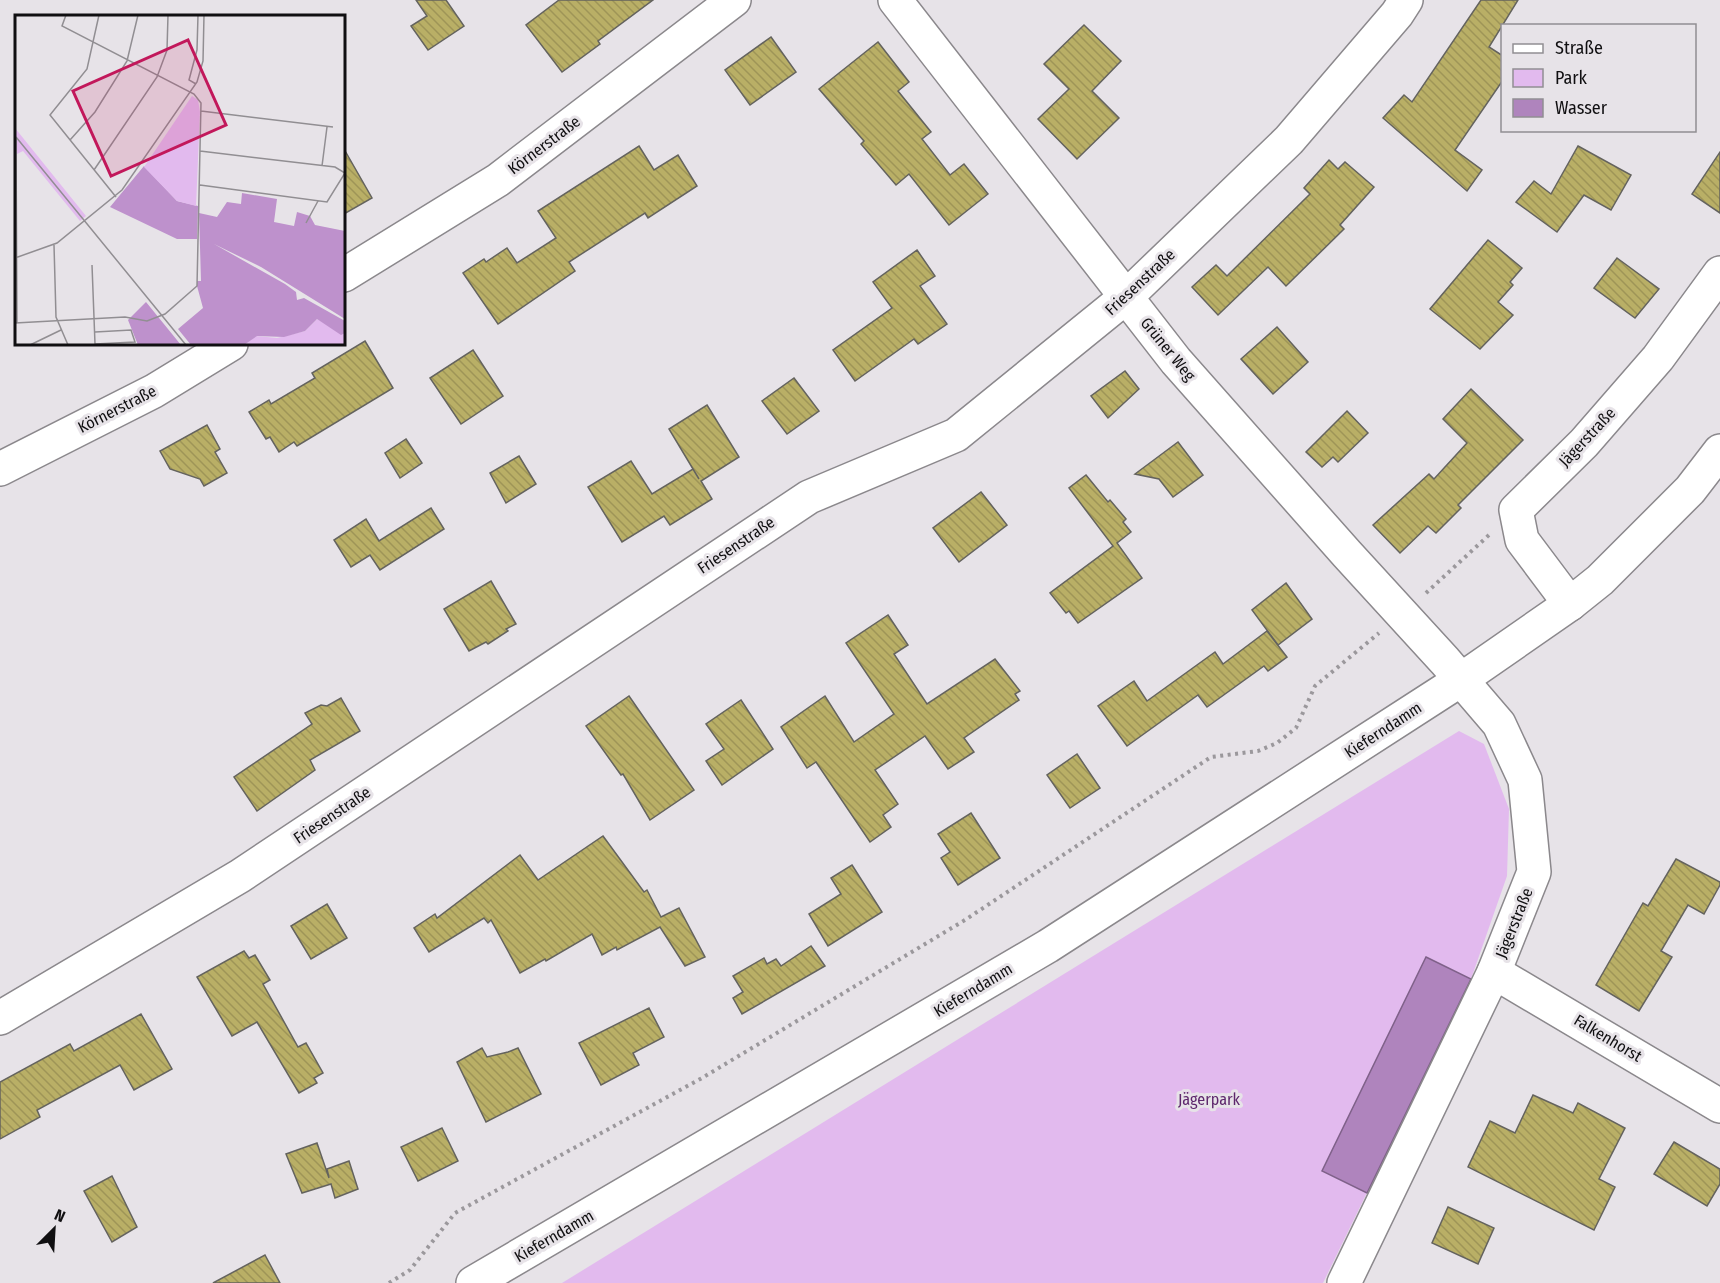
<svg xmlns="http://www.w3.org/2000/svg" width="1720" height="1283" font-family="'Fira Sans Condensed',sans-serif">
<defs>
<pattern id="building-back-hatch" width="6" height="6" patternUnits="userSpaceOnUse" patternTransform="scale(1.5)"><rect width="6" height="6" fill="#b9af66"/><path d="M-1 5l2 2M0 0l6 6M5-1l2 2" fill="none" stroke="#9e9557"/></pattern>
</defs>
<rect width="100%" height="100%" fill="#e7e3e8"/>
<polygon fill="#e2baee" points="1459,731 1484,744 1509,809 1507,876 1471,979 1323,1283 562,1283"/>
<polygon fill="#af84bd" stroke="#7f6189" stroke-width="1.5" points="1426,957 1471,979 1367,1193 1322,1171"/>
<g fill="url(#building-back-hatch)" stroke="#64635e" stroke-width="1.5">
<polygon points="416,0 446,0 464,26 428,50 411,26 427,16"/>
<polygon points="559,0 653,0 598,41 600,44 562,72 526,25"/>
<polygon points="1481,0 1518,0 1489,47 1503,56 1503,80 1455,150 1482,170 1467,191 1383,118 1404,95 1412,102"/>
<polygon points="1084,25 1121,61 1092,91 1119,118 1077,159 1038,119 1069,89 1044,64"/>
<polygon points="771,37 796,72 750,105 725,70"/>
<polygon points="878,42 909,82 898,91 931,132 922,139 950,175 964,164 988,194 949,225 909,174 896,185 861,144 864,141 819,89"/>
<polygon points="639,146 654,170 678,155 697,186 648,218 645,213 569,262 575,271 498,324 463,273 484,259 486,262 507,248 517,263 556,238 538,211"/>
<polygon points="1578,146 1631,175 1611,210 1584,195 1557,232 1516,202 1534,181 1551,194"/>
<polygon points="344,149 372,198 344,214"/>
<polygon points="1720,152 1720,213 1692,194"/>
<polygon points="1329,160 1338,169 1345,162 1374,187 1340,225 1344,229 1286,286 1268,267 1218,315 1192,287 1216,265 1227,276 1310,194 1304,188"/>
<polygon points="1488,240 1522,268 1510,282 1513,285 1498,302 1513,315 1480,349 1430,309"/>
<polygon points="917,250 935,276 920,286 947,324 918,344 914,339 855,381 833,350 892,308 873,282"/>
<polygon points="1617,258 1659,289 1635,318 1594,288"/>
<polygon points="1277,327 1308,362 1273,394 1241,359"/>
<polygon points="365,341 393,388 297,446 294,442 279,452 270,437 266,439 249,412 269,400 271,404 315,378 312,373"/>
<polygon points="473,350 503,396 461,424 430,378"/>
<polygon points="1125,371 1139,389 1108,418 1091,396"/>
<polygon points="794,378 819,411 787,434 762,401"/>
<polygon points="1471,389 1523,440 1458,505 1461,508 1436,533 1428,526 1400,553 1373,525 1429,474 1434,479 1467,443 1443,419"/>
<polygon points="707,405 739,457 701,481 712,499 670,525 664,516 622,542 588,487 631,461 652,494 693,469 699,479 669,429"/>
<polygon points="1347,411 1368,433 1338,462 1333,457 1322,467 1306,452"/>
<polygon points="207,425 220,449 215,452 227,473 204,486 200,479 170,469 160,451"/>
<polygon points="406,439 422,463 400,478 385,453"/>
<polygon points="1178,442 1203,475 1173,497 1159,479 1135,474"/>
<polygon points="519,456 536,484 506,503 490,473"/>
<polygon points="1086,475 1108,502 1110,500 1126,519 1123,522 1131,532 1117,543 1142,578 1078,623 1069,611 1066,613 1050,593 1113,546 1069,488"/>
<polygon points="981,492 1007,525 959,562 933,528"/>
<polygon points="431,508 444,529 380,570 370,555 351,567 334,540 366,519 379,541"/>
<polygon points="491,581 516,624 506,629 508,631 488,644 486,642 469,651 444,609"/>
<polygon points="1286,583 1312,619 1278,645 1252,610"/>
<polygon points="888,615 908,645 894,654 927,704 995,659 1020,691 1015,694 1019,700 964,738 974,752 948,769 925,736 875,770 898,804 883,815 891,827 870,842 816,762 807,768 781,727 825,696 854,742 894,714 846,643"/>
<polygon points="1267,631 1287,657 1268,671 1264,666 1207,707 1198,695 1127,746 1098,706 1134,681 1147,701 1215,652 1223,664"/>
<polygon points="629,696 694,790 650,820 623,774 621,775 586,726"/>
<polygon points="341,698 360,731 310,760 315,770 257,811 234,777 312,724 305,713 321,705 327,706"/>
<polygon points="741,700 773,749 722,785 706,761 724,749 706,724"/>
<polygon points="1077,754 1100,788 1070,808 1047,775"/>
<polygon points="971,813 1000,858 958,885 941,858 950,852 938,834"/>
<polygon points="603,836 644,892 647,890 661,917 679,908 705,957 685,966 660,927 617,950 616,947 602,955 592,934 546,961 545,959 520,973 491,920 488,923 484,918 429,952 414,928 435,914 437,918 520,855 538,880"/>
<polygon points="1676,859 1720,882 1720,885 1704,914 1688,905 1661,951 1672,957 1639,1011 1596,985 1643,903 1648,906"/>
<polygon points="852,865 882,912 828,946 809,914 841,894 831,878"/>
<polygon points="327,904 347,938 311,959 291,926"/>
<polygon points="811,946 825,966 742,1014 733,998 743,992 733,976 764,958 767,964 776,959 781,966"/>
<polygon points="244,951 249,958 255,955 270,980 263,984 298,1047 306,1043 323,1073 314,1078 317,1083 299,1093 257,1022 232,1036 197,977"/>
<polygon points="649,1008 664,1037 633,1053 639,1065 601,1085 579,1043"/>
<polygon points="141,1014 172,1069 134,1090 120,1065 37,1110 40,1117 0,1139 0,1082 70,1044 74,1051"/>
<polygon points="482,1048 487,1057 508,1052 518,1048 541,1094 486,1122 457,1062"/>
<polygon points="1533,1095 1573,1113 1578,1103 1625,1128 1599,1179 1615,1187 1594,1230 1468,1167 1490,1121 1515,1133"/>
<polygon points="442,1128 458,1161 418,1181 401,1147"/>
<polygon points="1674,1142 1720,1169 1720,1184 1707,1206 1654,1174"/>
<polygon points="317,1143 329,1178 327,1169 349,1161 358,1189 335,1198 331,1184 302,1193 286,1154"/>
<polygon points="112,1176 137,1227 112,1242 84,1191"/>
<polygon points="1448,1207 1494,1228 1478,1264 1432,1243"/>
<polygon points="265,1255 280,1283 213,1283"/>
</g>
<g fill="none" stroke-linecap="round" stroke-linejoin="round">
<g stroke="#8b888c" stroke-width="36">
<g id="minor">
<polyline points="895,0 1176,361 1347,554 1445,661 1499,724 1525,780 1534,872 1494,972 1344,1283"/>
<polyline points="344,275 498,180 734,0"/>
<polyline points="0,469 154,391 231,344"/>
<polyline points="1570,604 1522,540 1516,510 1584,443 1658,358 1720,273"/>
<polyline points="1494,972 1720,1106"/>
<polyline points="0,1018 240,876 809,497 956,435 1126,297 1289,140 1397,14 1406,0"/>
</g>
</g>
<g stroke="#8b888c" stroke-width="36">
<polyline id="tertiary" points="473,1283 1048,946 1462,679 1570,604 1600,580 1690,490 1720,451"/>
</g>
<g stroke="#9b989c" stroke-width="4" stroke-dasharray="3 4.5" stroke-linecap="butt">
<polyline points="1426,593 1489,535"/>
<polyline points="389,1283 410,1270 455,1213 702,1078 965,920 1211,757 1258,751 1277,743 1296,728 1315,686 1379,633"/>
</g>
<use href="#minor" stroke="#fff" stroke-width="33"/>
<use href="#tertiary" stroke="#fff" stroke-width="33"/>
</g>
<g text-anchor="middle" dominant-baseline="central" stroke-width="6" stroke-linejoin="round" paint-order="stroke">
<g font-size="16" fill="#100f11" stroke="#e7e3e8">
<text transform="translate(544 145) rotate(-37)">Körnerstraße</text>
<text transform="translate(1140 282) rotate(-43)">Friesenstraße</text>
<text transform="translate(1168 349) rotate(51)">Grüner Weg</text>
<text transform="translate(117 409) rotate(-27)">Körnerstraße</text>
<text transform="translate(1587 437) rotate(-47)">Jägerstraße</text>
<text transform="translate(736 545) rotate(-34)">Friesenstraße</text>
<text transform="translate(1383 730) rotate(-33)">Kieferndamm</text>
<text transform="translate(332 815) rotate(-34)">Friesenstraße</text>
<text transform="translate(1514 923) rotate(-68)">Jägerstraße</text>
<text transform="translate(973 990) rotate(-31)">Kieferndamm</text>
<text transform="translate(1608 1038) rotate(31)">Falkenhorst</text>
<text transform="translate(554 1236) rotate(-30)">Kieferndamm</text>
</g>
<g font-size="16" fill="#5d266c" stroke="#e7e3e8">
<text x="1209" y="1099">Jägerpark</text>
</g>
</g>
<g transform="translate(15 15)">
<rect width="330" height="330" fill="#e7e3e8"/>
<path d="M0,113L71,201L65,206L8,136L2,139ZM302,304L330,318V330H229L241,321L262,323L290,316Z" fill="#e2baee"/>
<path d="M129,151L162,186L183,191L182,224H162L95,192ZM227,178L262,184L259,207L279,211L282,197L295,201L300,210L330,216V304L246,252L199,229L270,269L281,277L282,285L289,283L330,306V318L326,320L302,304L290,316L269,322L242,321L229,330H176L163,314L188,293L182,271V266H186L184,198L202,202L212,187L226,189ZM131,287L166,330H123L113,305Z" fill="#be91cc"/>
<path d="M177,81L183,85L185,97L181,191L162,186L129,152Z" fill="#e2baee"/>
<path fill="none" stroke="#918e92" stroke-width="1.5" d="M84,0L72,54L35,100L101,182M181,69L174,65L182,35L183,0M186,96L318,112M1,122L171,330M1,123L2,308M55,125L80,97L112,46L123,0M307,151L312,112M79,155L142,62L152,35L153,0M185,170L312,187L330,158L320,152L185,136M291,208L303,186M39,230L41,302L53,330M0,243L42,228L107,175L182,67L188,46L189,0M77,250L80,329M0,308L110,302L132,306L150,299L182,271L186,88L179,79L47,11L51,0M80,317L116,315L120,327L80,329M15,330L46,315"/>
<path fill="#c2185b" fill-opacity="0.15" stroke="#c2185b" stroke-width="3" d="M173,25L211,110L96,161L58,76Z"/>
<rect width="330" height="330" fill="none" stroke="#100f11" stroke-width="3"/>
</g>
<rect x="1501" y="24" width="195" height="108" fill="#e7e3e8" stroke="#918e92" stroke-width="1.5"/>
<rect x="1513" y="44" width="30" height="9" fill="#ffffff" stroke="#918e92" stroke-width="1.5"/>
<text x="1555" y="54" font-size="18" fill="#100f11">Straße</text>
<rect x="1513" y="69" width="30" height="18" fill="#e2baee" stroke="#918e92" stroke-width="1.5"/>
<text x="1555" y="84" font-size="18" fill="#100f11">Park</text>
<rect x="1513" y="99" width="30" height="18" fill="#af84bd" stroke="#918e92" stroke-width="1.5"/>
<text x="1555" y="114" font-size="18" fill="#100f11">Wasser</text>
<g transform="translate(54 1229) rotate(24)" stroke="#e7e3e8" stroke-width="4.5" paint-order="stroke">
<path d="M0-4.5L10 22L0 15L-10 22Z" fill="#100f11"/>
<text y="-9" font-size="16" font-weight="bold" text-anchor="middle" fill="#100f11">N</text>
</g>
</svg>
